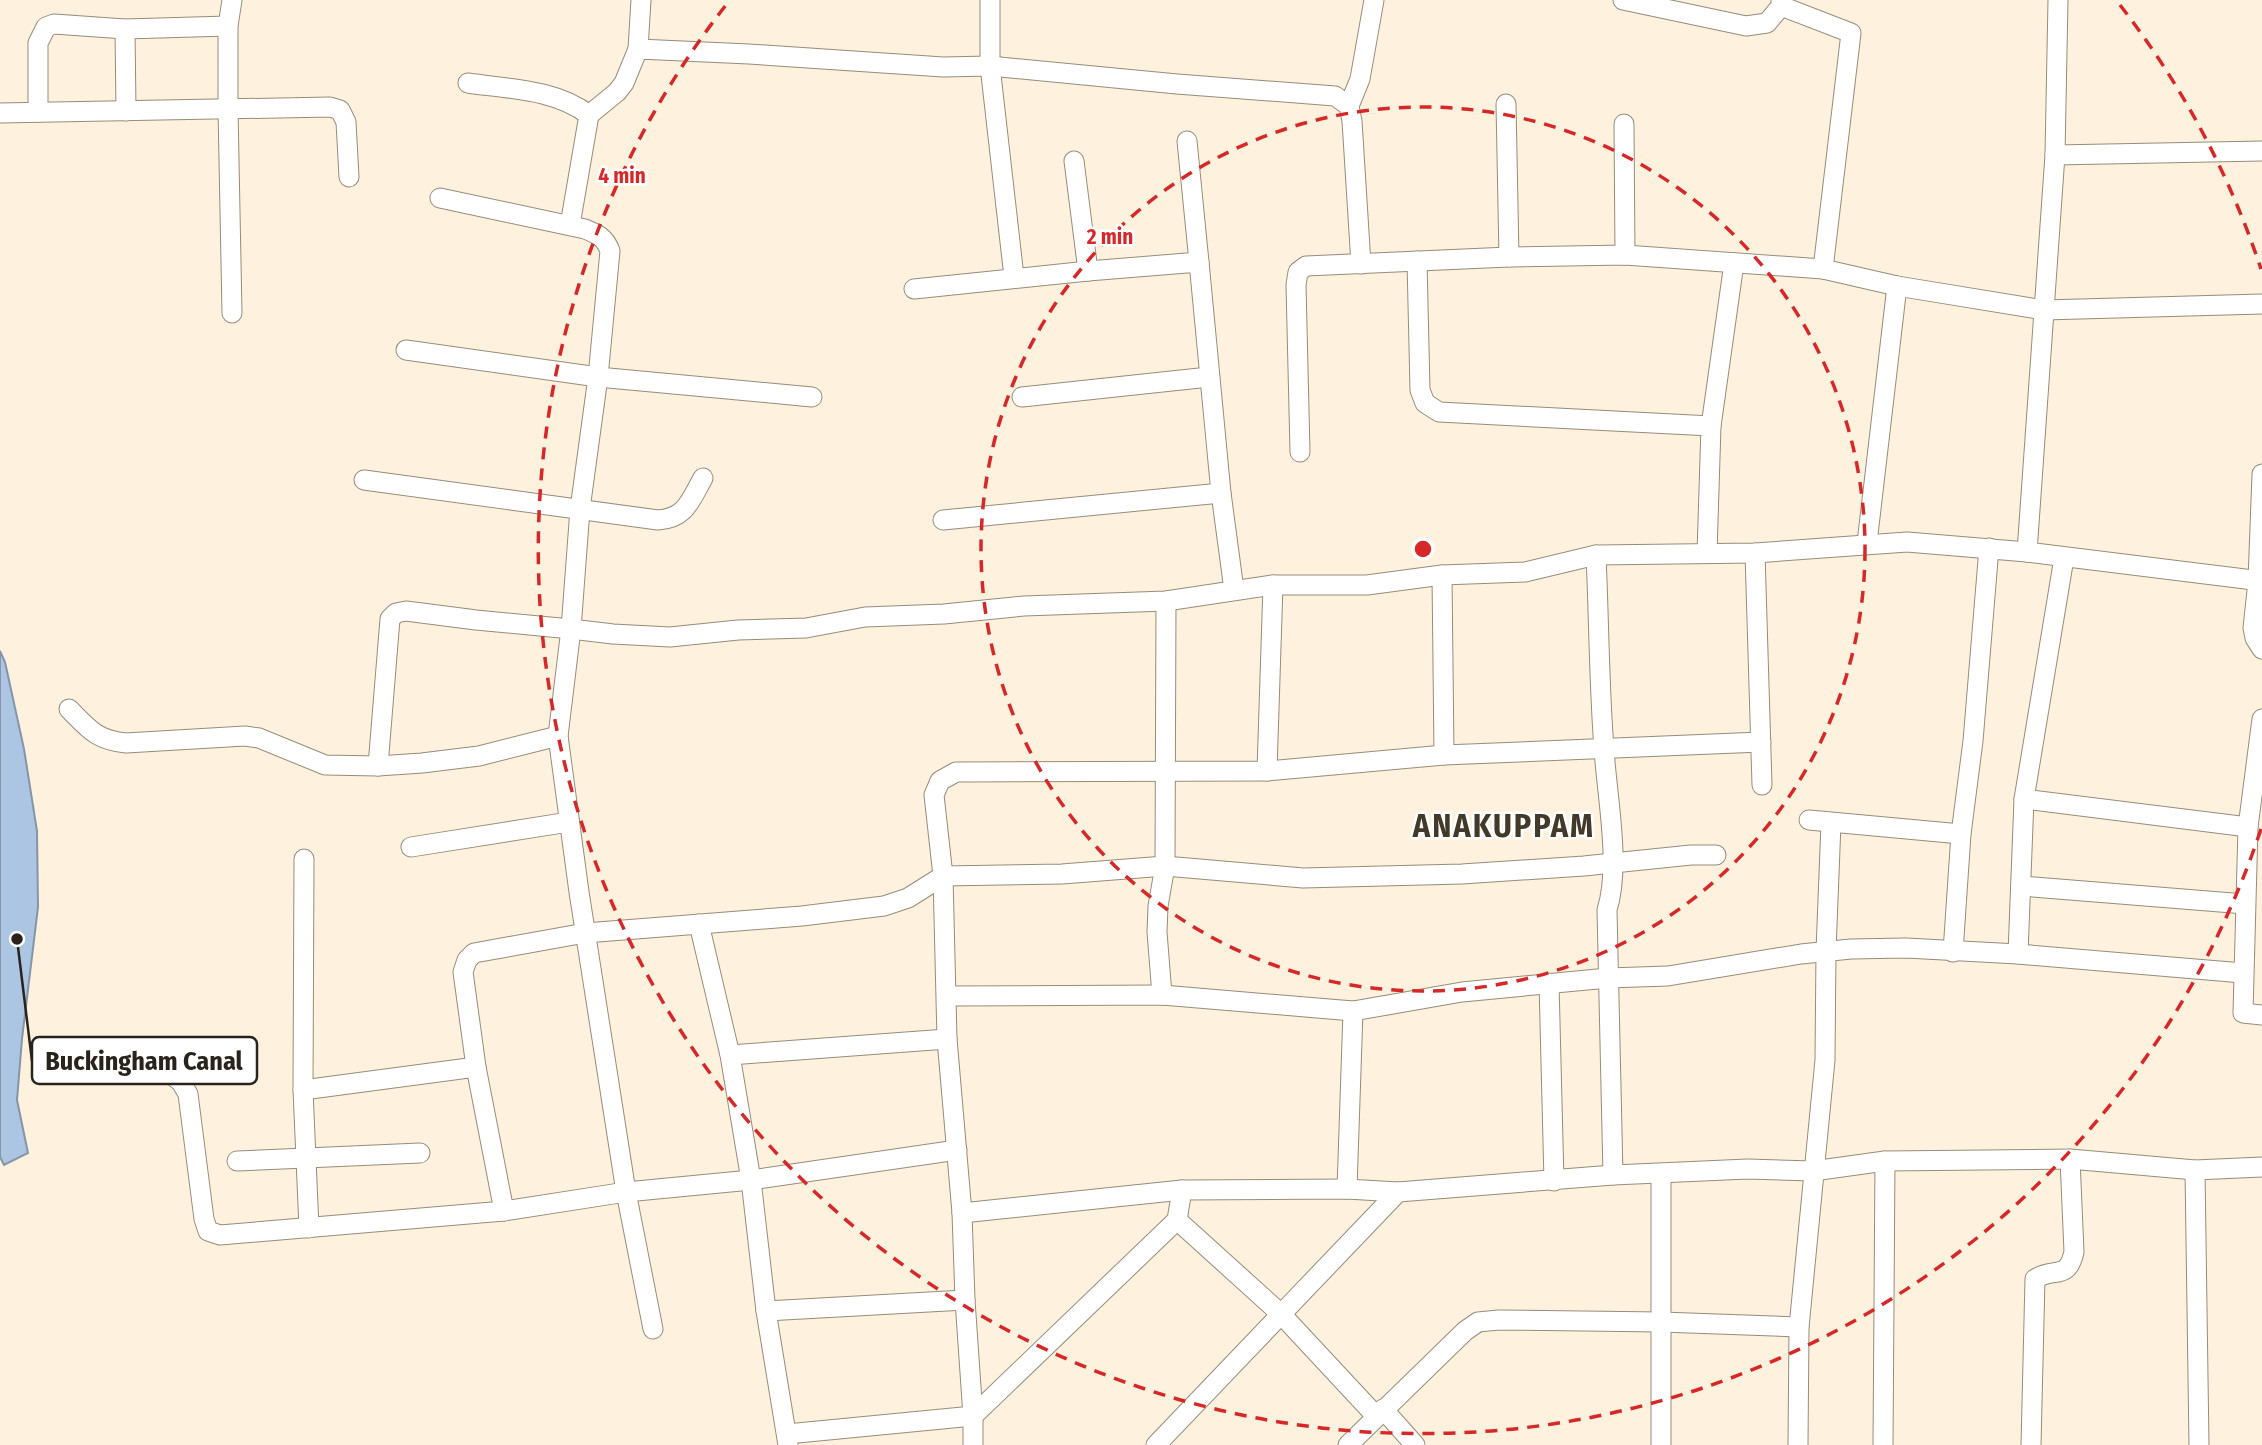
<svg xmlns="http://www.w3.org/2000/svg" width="2262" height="1445" font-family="'Fira Sans Condensed',sans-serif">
<rect width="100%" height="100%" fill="#fef1de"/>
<polygon fill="#acc5e2" stroke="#8495a7" stroke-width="2" points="0,651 5,662 24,749 37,831 38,907 22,1039 17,1100 28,1153 4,1165 0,1157"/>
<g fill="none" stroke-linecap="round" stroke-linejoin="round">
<g stroke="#978c7a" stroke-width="21">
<g id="minor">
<polyline points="990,0 990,66 1014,277"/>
<polyline points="1623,0 1746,26 1767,23 1781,6 1781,0"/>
<polyline points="2058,0 2055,155 2027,552 2262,581"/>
<polyline points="1781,6 1851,33 1823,269"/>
<polyline points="125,29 126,111"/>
<polyline points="638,49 641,0"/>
<path d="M468,83C508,89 556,89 589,115L570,225"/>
<polyline points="1506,104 1509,257"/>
<polyline points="1349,106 1360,79 1374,0"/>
<polyline points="38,112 38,43 46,27 54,24 125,29 228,26"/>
<polyline points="0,113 330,107 340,110 346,122 349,177"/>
<polyline points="589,115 617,92 624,83 638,49 749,54 943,67 990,66 1177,84 1335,96 1349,106 1352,121 1361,264"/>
<polyline points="1624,124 1625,255"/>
<polyline points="1187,141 1199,262"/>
<polyline points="2055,155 2262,151"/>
<polyline points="1074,161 1088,271"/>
<path d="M440,198L585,229C597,234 605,237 610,251L598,377L812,397"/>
<polyline points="1417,261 1420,390 1425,403 1439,412 1711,426 1707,553"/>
<polyline points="914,289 1088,271 1199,262 1221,493 1234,590"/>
<polyline points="232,313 228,109 228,26 232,0"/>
<polyline points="1022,397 1209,377"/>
<polyline points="1711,426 1734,263"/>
<polyline points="1300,452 1296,285 1298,272 1306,266 1509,257 1625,255 1823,269 1897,286 2044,310 2262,304"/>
<polyline points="2262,474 2258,581 2253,628 2255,638 2262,649"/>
<path d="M364,480L658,520C686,518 690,501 703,478"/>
<polyline points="943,520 1221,493"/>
<polyline points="1867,543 1897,286"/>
<polyline points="1755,553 1762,785"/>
<path d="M1596,555C1599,620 1599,685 1604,749C1607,798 1621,865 1607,910L1613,1175"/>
<polyline points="1442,575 1444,755"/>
<path d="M69,709C89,729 96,740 126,743L245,736L259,738L325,765L378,766L422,763L479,756L558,736"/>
<polyline points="2262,719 2248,827 2243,1013 2262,1015"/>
<polyline points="378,766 390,619 396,613 406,611 476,620 571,629 580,509 598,377 406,350"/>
<polyline points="1267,771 1273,585"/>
<polyline points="2024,799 2248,827"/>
<polyline points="1809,820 1961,834"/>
<polyline points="411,847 569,822"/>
<polyline points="304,859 303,1090 476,1067 504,1211"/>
<polyline points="2021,886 2245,904"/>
<polyline points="699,924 730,1055 751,1180 766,1311 788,1445"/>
<polyline points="1953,952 1961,834 1973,741 1989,548"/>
<polyline points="2018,954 2024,799 2064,558"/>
<polyline points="1549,983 1554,1181"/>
<polyline points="1162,995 1157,932 1158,906 1165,866 1166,601"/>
<polyline points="947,996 1162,995 1353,1011 1462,992 1608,978 1668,976 1801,954 1851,949 1906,948 2018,954 2243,973"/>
<polyline points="730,1055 947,1039"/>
<polyline points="57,1062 171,1074 181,1082 188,1094 204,1219 208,1231 220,1235 504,1211 626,1192 751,1180 957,1150"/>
<polyline points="476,1067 463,972 467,960 474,953 585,933 802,916 884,906 908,898 943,876 1062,874 1165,866 1303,878 1462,874 1584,866 1691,855 1716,855"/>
<polyline points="303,1090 309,1228"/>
<polyline points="237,1161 420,1153"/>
<polyline points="2195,1170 2199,1445"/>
<polyline points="1347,1189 1353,1011"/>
<polyline points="962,1213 1182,1190 1347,1189 1398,1192 1613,1175 1748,1169 1813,1171 1885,1161 2070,1159 2195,1170 2262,1167"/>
<polyline points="1177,1220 1281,1314 1376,1416"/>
<polyline points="766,1311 965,1300"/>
<polyline points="653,1329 626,1192 579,892 558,736 571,629 613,634 670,637 738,630 806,628 865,617 944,614 1024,606 1166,601 1273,585 1367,585 1442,575 1525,572 1596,555 1755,553 1907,542 2027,552"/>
<polyline points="1383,1409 1415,1445"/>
<polyline points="787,1434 973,1416 1177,1220 1182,1190"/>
<polyline points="973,1445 973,1416 965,1300 962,1213 947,1039 943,876 934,795 940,781 956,772 1267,771 1444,755 1761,742"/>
<polyline points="1156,1445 1398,1192"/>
<polyline points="1348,1445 1465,1331 1478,1322 1499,1320 1661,1322 1799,1327"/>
<polyline points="1661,1445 1661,1174"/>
<polyline points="1798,1445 1799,1327 1825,1060 1826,951 1831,823"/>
<polyline points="1883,1445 1885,1161"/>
<path d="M2031,1445L2035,1279C2055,1266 2067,1282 2074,1252L2070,1159"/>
</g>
</g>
<use href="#minor" stroke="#fff" stroke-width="19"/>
</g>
<g fill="none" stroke="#d62828" stroke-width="3.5" stroke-dasharray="12 9">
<circle cx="1423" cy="549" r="442"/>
<path d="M2261 829A884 884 0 1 1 726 5M2120 5A884 884 0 0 1 2261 269"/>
</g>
<g text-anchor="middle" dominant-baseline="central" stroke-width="5" stroke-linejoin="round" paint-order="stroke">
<g font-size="32" font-weight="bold" letter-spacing="2" fill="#433929" stroke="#fff">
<text x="1504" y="826">ANAKUPPAM</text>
</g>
</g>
<circle cx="1423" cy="549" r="10" fill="#d62828" stroke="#fff" stroke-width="3.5"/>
<g font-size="21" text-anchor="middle" font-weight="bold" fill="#d62828" stroke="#fff" stroke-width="5" stroke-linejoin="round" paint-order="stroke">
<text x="622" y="183">4 min</text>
<text x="1110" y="244">2 min</text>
</g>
<path fill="none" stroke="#28241d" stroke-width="2.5" d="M17 939L32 1061"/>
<circle fill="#28241d" stroke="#fff" stroke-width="2.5" cx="17" cy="939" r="7"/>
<rect fill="#fff" stroke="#28241d" stroke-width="2.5" x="32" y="1037" width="225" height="47" rx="7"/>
<g font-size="26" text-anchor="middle" font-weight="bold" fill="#28241d">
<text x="144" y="1070">Buckingham Canal</text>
</g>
</svg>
